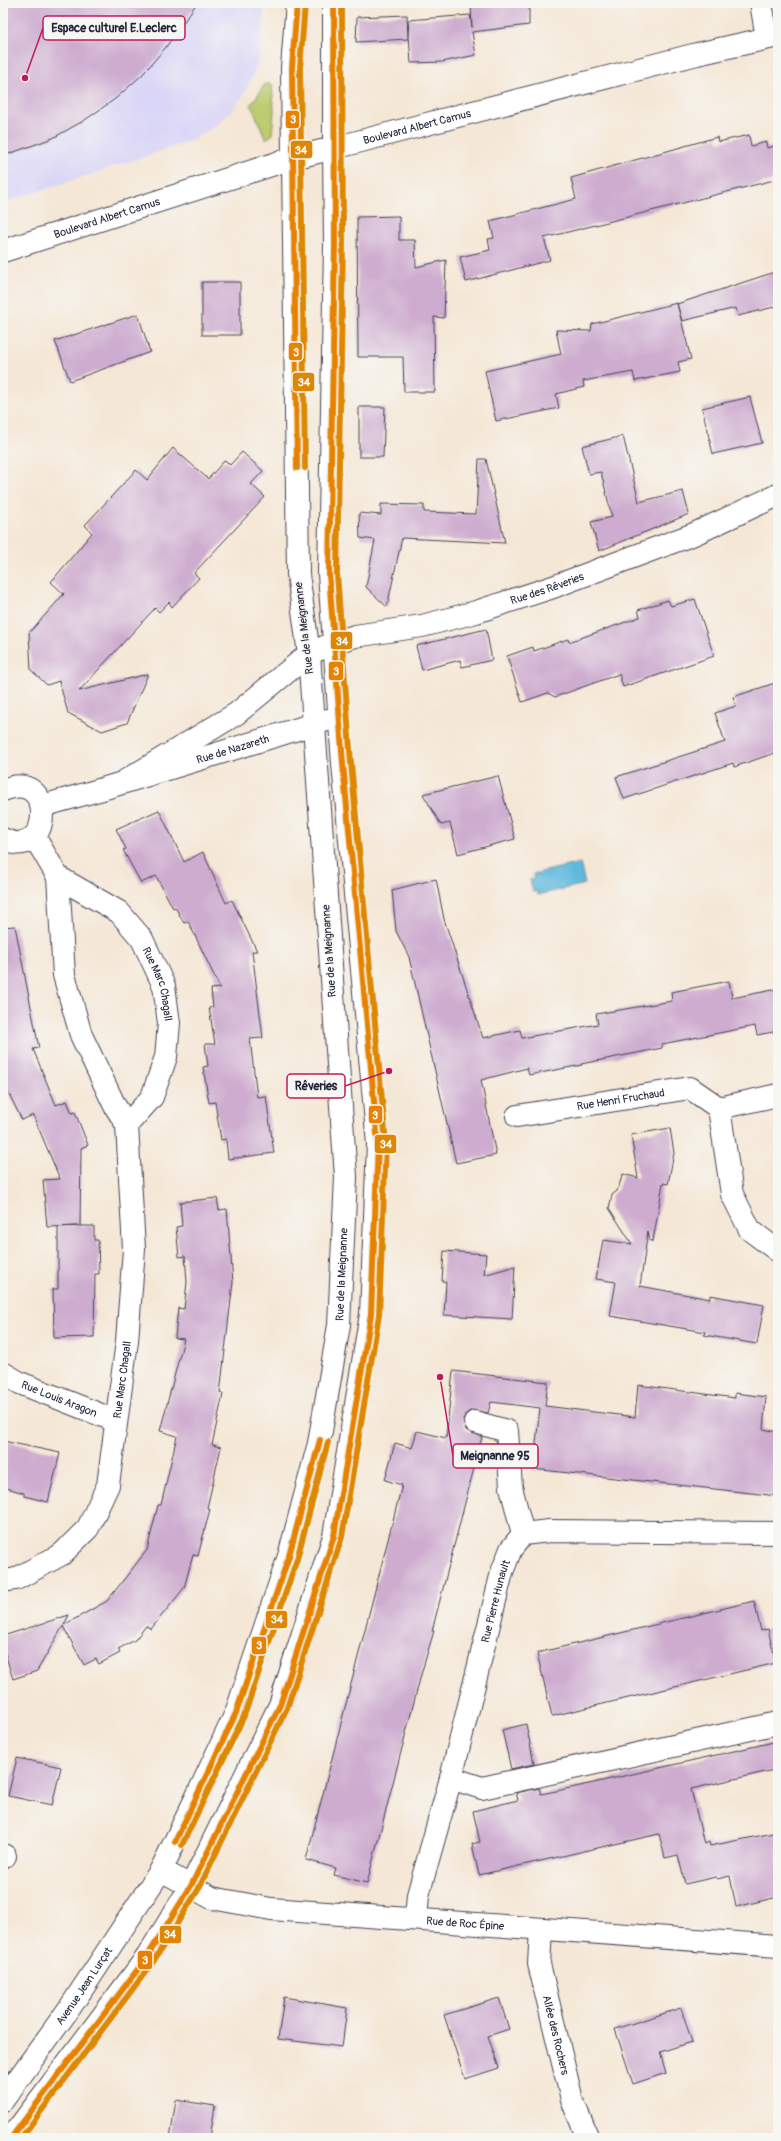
<svg xmlns="http://www.w3.org/2000/svg" width="781" height="2141" font-family="Pangolin,sans-serif">
<rect width="100%" height="100%" fill="#f6f6f2"/>
<filter id="ink" filterUnits="userSpaceOnUse"><feTurbulence type="fractalNoise" baseFrequency=".025" numOctaves="2"/><feDisplacementMap in="SourceGraphic" scale="8" xChannelSelector="R" yChannelSelector="G"/><feConvolveMatrix kernelMatrix="1 2 1 2 8 2 1 2 1" color-interpolation-filters="sRGB"/></filter>
<filter id="wash" filterUnits="userSpaceOnUse"><feTurbulence type="fractalNoise" baseFrequency=".012" numOctaves="4" result="noise"/><feDisplacementMap in="SourceGraphic" scale="16" xChannelSelector="R" yChannelSelector="G"/><feGaussianBlur stdDeviation="0.9" result="paint"/><feColorMatrix in="noise" values="0 0 0 0 0 0 0 0 0 0 0 0 0 0 0 0 0 1.4 0 .05"/><feComposite in="paint" operator="in"/></filter>
<g filter="url(#wash)">
<rect width="100%" height="100%" fill="#f5e7d6"/>
<polygon fill="#dad6f7" points="3,3 265,3 260,55 253,75 244,94 231,111 214,127 194,139 171,148 3,203"/>
<polygon fill="#bdcc6f" stroke="#707755" points="265,84 272,84 274,111 272,135 266,139 251,105"/>
<polygon fill="#5fb9dc" stroke="#406e8c" points="580,863 585,884 538,895 537,891 533,892 530,879 534,878 533,874"/>
<g id="blocks">
<g fill="#cdaccf">
<polygon points="3,3 197,3 166,47 142,75 115,99 85,120 53,138 3,156"/>
<polygon points="471,3 529,3 529,25 472,32 476,55 442,62 411,63 408,20 470,15 472,28"/>
<polygon points="407,15 408,39 356,42 357,17"/>
<polygon points="749,135 751,146 766,142 767,148 778,145 778,179 544,238 550,260 466,282 460,257 490,250 488,239 494,238 490,221 576,199 571,178 717,137 718,142"/>
<polygon points="399,216 399,240 415,240 416,267 446,260 444,318 434,317 435,392 404,392 403,357 358,357 357,217"/>
<polygon points="778,271 778,306 738,316 736,308 682,321 677,304"/>
<rect x="202" y="282" width="38" height="53"/>
<polygon points="677,303 691,359 678,362 680,372 635,381 633,372 583,381 584,387 556,394 559,408 496,421 485,371 561,354 556,330 591,331 592,324"/>
<polygon points="138,314 150,352 70,381 55,341"/>
<polygon points="750,397 762,443 713,454 702,408"/>
<polygon points="359,407 385,407 383,457 359,457"/>
<polygon points="623,436 639,502 683,491 689,514 599,551 591,522 612,517 601,472 589,474 582,446"/>
<polygon points="173,448 208,479 225,460 230,465 242,452 263,471 251,484 265,497 194,573 199,578 172,607 169,602 159,612 155,608 79,691 148,674 127,723 102,731 68,713 59,681 47,685 31,670 29,633 64,594 51,582 92,533 85,525 136,470 147,480"/>
<polygon points="479,459 486,459 505,543 402,538 387,607 366,587 375,540 360,538 359,513 381,515 381,504 424,505 424,512 476,514"/>
<polygon points="695,599 714,656 623,687 619,674 555,697 548,693 522,702 507,656 533,647 534,651 568,639 569,642 640,617 638,610 668,600 671,606"/>
<polygon points="486,629 492,660 462,667 460,660 422,670 416,646"/>
<polygon points="778,682 778,752 734,767 733,763 624,799 616,777 725,742 715,713 736,706 733,697"/>
<polygon points="498,776 515,839 458,854 450,823 441,825 423,794"/>
<polygon points="159,810 184,862 203,852 226,903 232,900 257,951 252,951 263,1038 250,1039 257,1097 266,1096 274,1153 228,1159 226,1139 221,1140 215,1102 209,1103 203,1067 208,1066 205,1044 215,1044 209,1008 213,1007 211,989 220,988 188,921 184,923 175,907 173,908 156,876 141,883 123,850 126,849 116,829"/>
<polygon points="436,879 444,919 483,1038 520,1030 522,1038 598,1024 596,1014 672,1001 671,992 729,981 732,998 778,989 778,1031 757,1035 755,1026 662,1044 662,1048 581,1064 582,1065 529,1075 527,1068 481,1080 496,1155 456,1163 409,957 396,931 392,890"/>
<polygon points="15,926 39,1048 33,1049 56,1105 67,1101 72,1113 75,1112 88,1145 81,1148 80,1226 94,1226 94,1240 98,1240 99,1274 95,1274 94,1337 54,1338 53,1289 58,1289 58,1227 79,1226 47,1227 43,1180 60,1179 33,1115 22,1120 3,1082 3,927"/>
<polygon points="670,1128 674,1153 668,1184 663,1183 653,1241 650,1241 648,1231 640,1286 710,1299 710,1295 764,1305 757,1344 704,1335 705,1332 610,1316 616,1282 596,1279 603,1240 632,1244 609,1208 612,1195 617,1191 623,1174 638,1178 631,1135"/>
<polygon points="217,1198 219,1210 227,1209 233,1282 220,1393 223,1394 212,1445 221,1447 207,1508 210,1509 198,1556 193,1555 184,1588 151,1629 146,1626 135,1640 118,1649 120,1653 99,1664 96,1659 84,1665 63,1626 37,1671 13,1679 3,1647 3,1636 69,1615 64,1625 107,1601 147,1550 158,1505 161,1505 177,1436 160,1431 184,1339 175,1338 178,1308 184,1309 187,1282 185,1256 179,1257 176,1227 182,1226 180,1202"/>
<polygon points="444,1251 486,1254 484,1275 515,1266 512,1319 444,1315 446,1282 442,1281"/>
<polygon points="453,1371 548,1382 545,1406 635,1417 638,1385 735,1398 735,1393 766,1397 763,1429 778,1432 778,1496 533,1469 540,1408 491,1402 488,1413 472,1410 467,1413 463,1419 466,1430 482,1437 432,1631 434,1631 422,1671 367,1883 334,1875 336,1868 306,1860 402,1485 385,1480 395,1443 412,1448 417,1431 446,1438"/>
<polygon points="3,1441 60,1453 48,1502 24,1496 24,1493 3,1487"/>
<polygon points="754,1601 761,1631 768,1629 776,1663 552,1716 537,1653"/>
<polygon points="526,1724 534,1764 511,1769 502,1730"/>
<polygon points="778,1741 778,1769 691,1789 704,1844 709,1842 710,1846 778,1832 778,1897 736,1907 730,1876 717,1879 716,1877 685,1884 678,1855 665,1858 659,1834 479,1875 472,1844 480,1842 473,1811 518,1800 516,1793 539,1788 541,1794 571,1788"/>
<polygon points="17,1758 61,1767 52,1805 8,1796"/>
<polygon points="284,1997 347,2008 342,2047 278,2039"/>
<polygon points="499,1998 509,2029 488,2036 499,2068 465,2079 444,2015"/>
<polygon points="681,2008 692,2042 660,2052 666,2073 633,2084 615,2029"/>
<polygon points="176,2100 215,2106 210,2138 170,2138"/>
</g>
</g>
</g>
<g filter="url(#ink)">
<use href="#blocks" fill-opacity="0" stroke="#424052" stroke-width="1"/>
<g fill="none" stroke-linecap="round" stroke-linejoin="round">
<g stroke="#424052" stroke-width="24">
<g id="minor">
<polyline points="761,3 767,38"/>
<path id="s1" d="M125,781L236,714L309,654L333,643L355,636L422,626L476,612L553,587L694,534L778,495"/>
<path d="M3,790C57,767 53,864 3,839"/>
<path id="s2" d="M42,806L99,790L327,720"/>
<path id="s3" d="M58,877L119,912L142,939L164,986L169,1023L166,1057L152,1097L127,1125"/>
<polyline points="719,1108 732,1194 750,1230 778,1251"/>
<path id="s4" d="M517,1116L690,1088L719,1108L778,1095"/>
<path id="s5" d="M3,1373L20,1383L116,1421"/>
<polyline points="475,1422 507,1431 511,1487 523,1534"/>
<path id="s6" d="M3,1581L16,1579L62,1554L88,1528L108,1485L127,1341L134,1249L127,1125L115,1106L81,1035L64,975L58,877L34,836"/>
<polyline points="451,1778 482,1788 778,1723"/>
<polyline points="3,1855 5,1856"/>
<path id="s7" d="M161,1870L212,1898L271,1909L778,1946"/>
<path id="s8" d="M416,1919L418,1895L451,1778L502,1572L511,1549L523,1534L549,1531L778,1533"/>
<path id="s9" d="M541,1930L539,1964L572,2100L588,2138"/>
<path id="s10" d="M3,2100L71,2006L161,1870L198,1794L236,1713L289,1556L319,1443L339,1325L346,1177L309,654L298,574L293,158"/>
<path id="s11" d="M11,2138L147,1957L191,1886L280,1705L334,1536L371,1314L378,1144L343,764L329,574L335,245L334,148L697,54L778,36"/>
</g>
</g>
<g stroke="#424052" stroke-width="24">
<g id="major">
<polyline points="293,158 292,68 297,3"/>
<path id="s12" d="M3,251L293,158L334,148V3"/>
</g>
</g>
<use href="#minor" stroke="#fff" stroke-width="22"/>
<use href="#major" stroke="#fff" stroke-width="22"/>
<g stroke="#f6f6f2" stroke-width="9">
<g id="bus-1">
<polyline points="297,3 292,68 297,468"/>
<polyline points="175,1842 236,1713 289,1556 320,1440"/>
<polyline points="11,2138 147,1957 191,1886 280,1705 334,1536 371,1314 378,1144 343,764 329,574 335,245 334,3"/>
</g>
</g>
<g stroke="#f6f6f2" stroke-width="9">
<g id="bus-2">
<polyline points="305,4 300,68 305,468"/>
<polyline points="182,1845 244,1716 297,1559 328,1442"/>
<polyline points="21,2138 153,1962 198,1890 287,1708 342,1537 379,1315 386,1143 351,763 337,574 343,245 342,3"/>
</g>
</g>
<use href="#bus-1" stroke="#e78203" stroke-width="6"/>
<use href="#bus-2" stroke="#de8706" stroke-width="6"/>
</g>
</g>
<g text-anchor="middle" dominant-baseline="central" stroke-width="3" stroke-linejoin="round" paint-order="stroke">
<g font-size="11" fill="#22223b" stroke="#f6f6f2">
<text stroke="none"><textPath href="#s11" startOffset="2168">Boulevard Albert Camus</textPath></text>
<text stroke="none"><textPath href="#s12" startOffset="109">Boulevard Albert Camus</textPath></text>
<text stroke="none"><textPath href="#s1" startOffset="472">Rue des Rêveries</textPath></text>
<text transform="translate(304 628) rotate(-97)">Rue de la Meignanne</text>
<text stroke="none"><textPath href="#s2" startOffset="199">Rue de Nazareth</textPath></text>
<text transform="translate(329 951) rotate(-94)">Rue de la Meignanne</text>
<text stroke="none"><textPath href="#s3" startOffset="154">Rue Marc Chagall</textPath></text>
<text stroke="none"><textPath href="#s4" startOffset="105">Rue Henri Fruchaud</textPath></text>
<text stroke="none"><textPath href="#s10" startOffset="906">Rue de la Meignanne</textPath></text>
<text stroke="none"><textPath href="#s6" startOffset="256">Rue Marc Chagall</textPath></text>
<text stroke="none"><textPath href="#s5" startOffset="62">Rue Louis Aragon</textPath></text>
<text stroke="none"><textPath href="#s8" startOffset="328">Rue Pierre Hunault</textPath></text>
<text stroke="none"><textPath href="#s7" startOffset="313">Rue de Roc Épine</textPath></text>
<text stroke="none"><textPath href="#s10" startOffset="140">Avenue Jean Lurçat</textPath></text>
<text stroke="none"><textPath href="#s9" startOffset="107">Allée des Rochers</textPath></text>
</g>
</g>
<path fill="none" stroke="#c2185b" stroke-width="1.5" d="M25 78L43 28M389 1071L345 1086M440 1377L453 1456"/>
<g fill="#c2185b" stroke="#f6f6f2" stroke-width="1.5">
<circle cx="25" cy="78" r="4"/>
<circle cx="389" cy="1071" r="4"/>
<circle cx="440" cy="1377" r="4"/>
</g>
<g fill="#f6f6f2" stroke="#c2185b" stroke-width="1.5">
<rect x="43" y="16" width="142" height="24" rx="4"/>
<rect x="287" y="1074" width="58" height="24" rx="4"/>
<rect x="453" y="1444" width="85" height="24" rx="4"/>
</g>
<g font-size="12" text-anchor="middle" font-weight="bold" fill="#22223b">
<text x="114" y="32">Espace culturel E.Leclerc</text>
<text x="316" y="1090">Rêveries</text>
<text x="495" y="1460">Meignanne 95</text>
</g>
<g stroke="#f6f6f2" stroke-width="1.5">
<rect x="285" y="110" width="15" height="19" rx="4" fill="#e78203"/>
<rect x="290" y="140" width="23" height="19" rx="4" fill="#de8706"/>
<rect x="288" y="342" width="15" height="19" rx="4" fill="#e78203"/>
<rect x="292" y="372" width="23" height="20" rx="4" fill="#de8706"/>
<rect x="330" y="631" width="23" height="19" rx="4" fill="#de8706"/>
<rect x="328" y="661" width="16" height="20" rx="4" fill="#e78203"/>
<rect x="368" y="1105" width="15" height="19" rx="4" fill="#e78203"/>
<rect x="374" y="1134" width="23" height="20" rx="4" fill="#de8706"/>
<rect x="265" y="1610" width="23" height="19" rx="4" fill="#de8706"/>
<rect x="251" y="1636" width="16" height="19" rx="4" fill="#e78203"/>
<rect x="159" y="1925" width="23" height="19" rx="4" fill="#de8706"/>
<rect x="137" y="1950" width="16" height="20" rx="4" fill="#e78203"/>
</g>
<g font-size="11" text-anchor="middle" font-weight="bold" fill="#fff">
<text x="293" y="123">3</text>
<text x="301" y="154">34</text>
<text x="296" y="356">3</text>
<text x="304" y="386">34</text>
<text x="342" y="645">34</text>
<text x="336" y="675">3</text>
<text x="375" y="1119">3</text>
<text x="386" y="1148">34</text>
<text x="277" y="1623">34</text>
<text x="259" y="1649">3</text>
<text x="170" y="1938">34</text>
<text x="145" y="1964">3</text>
</g>
<rect width="781" height="2141" fill="none" stroke="#f6f6f2" stroke-width="16"/>
</svg>
